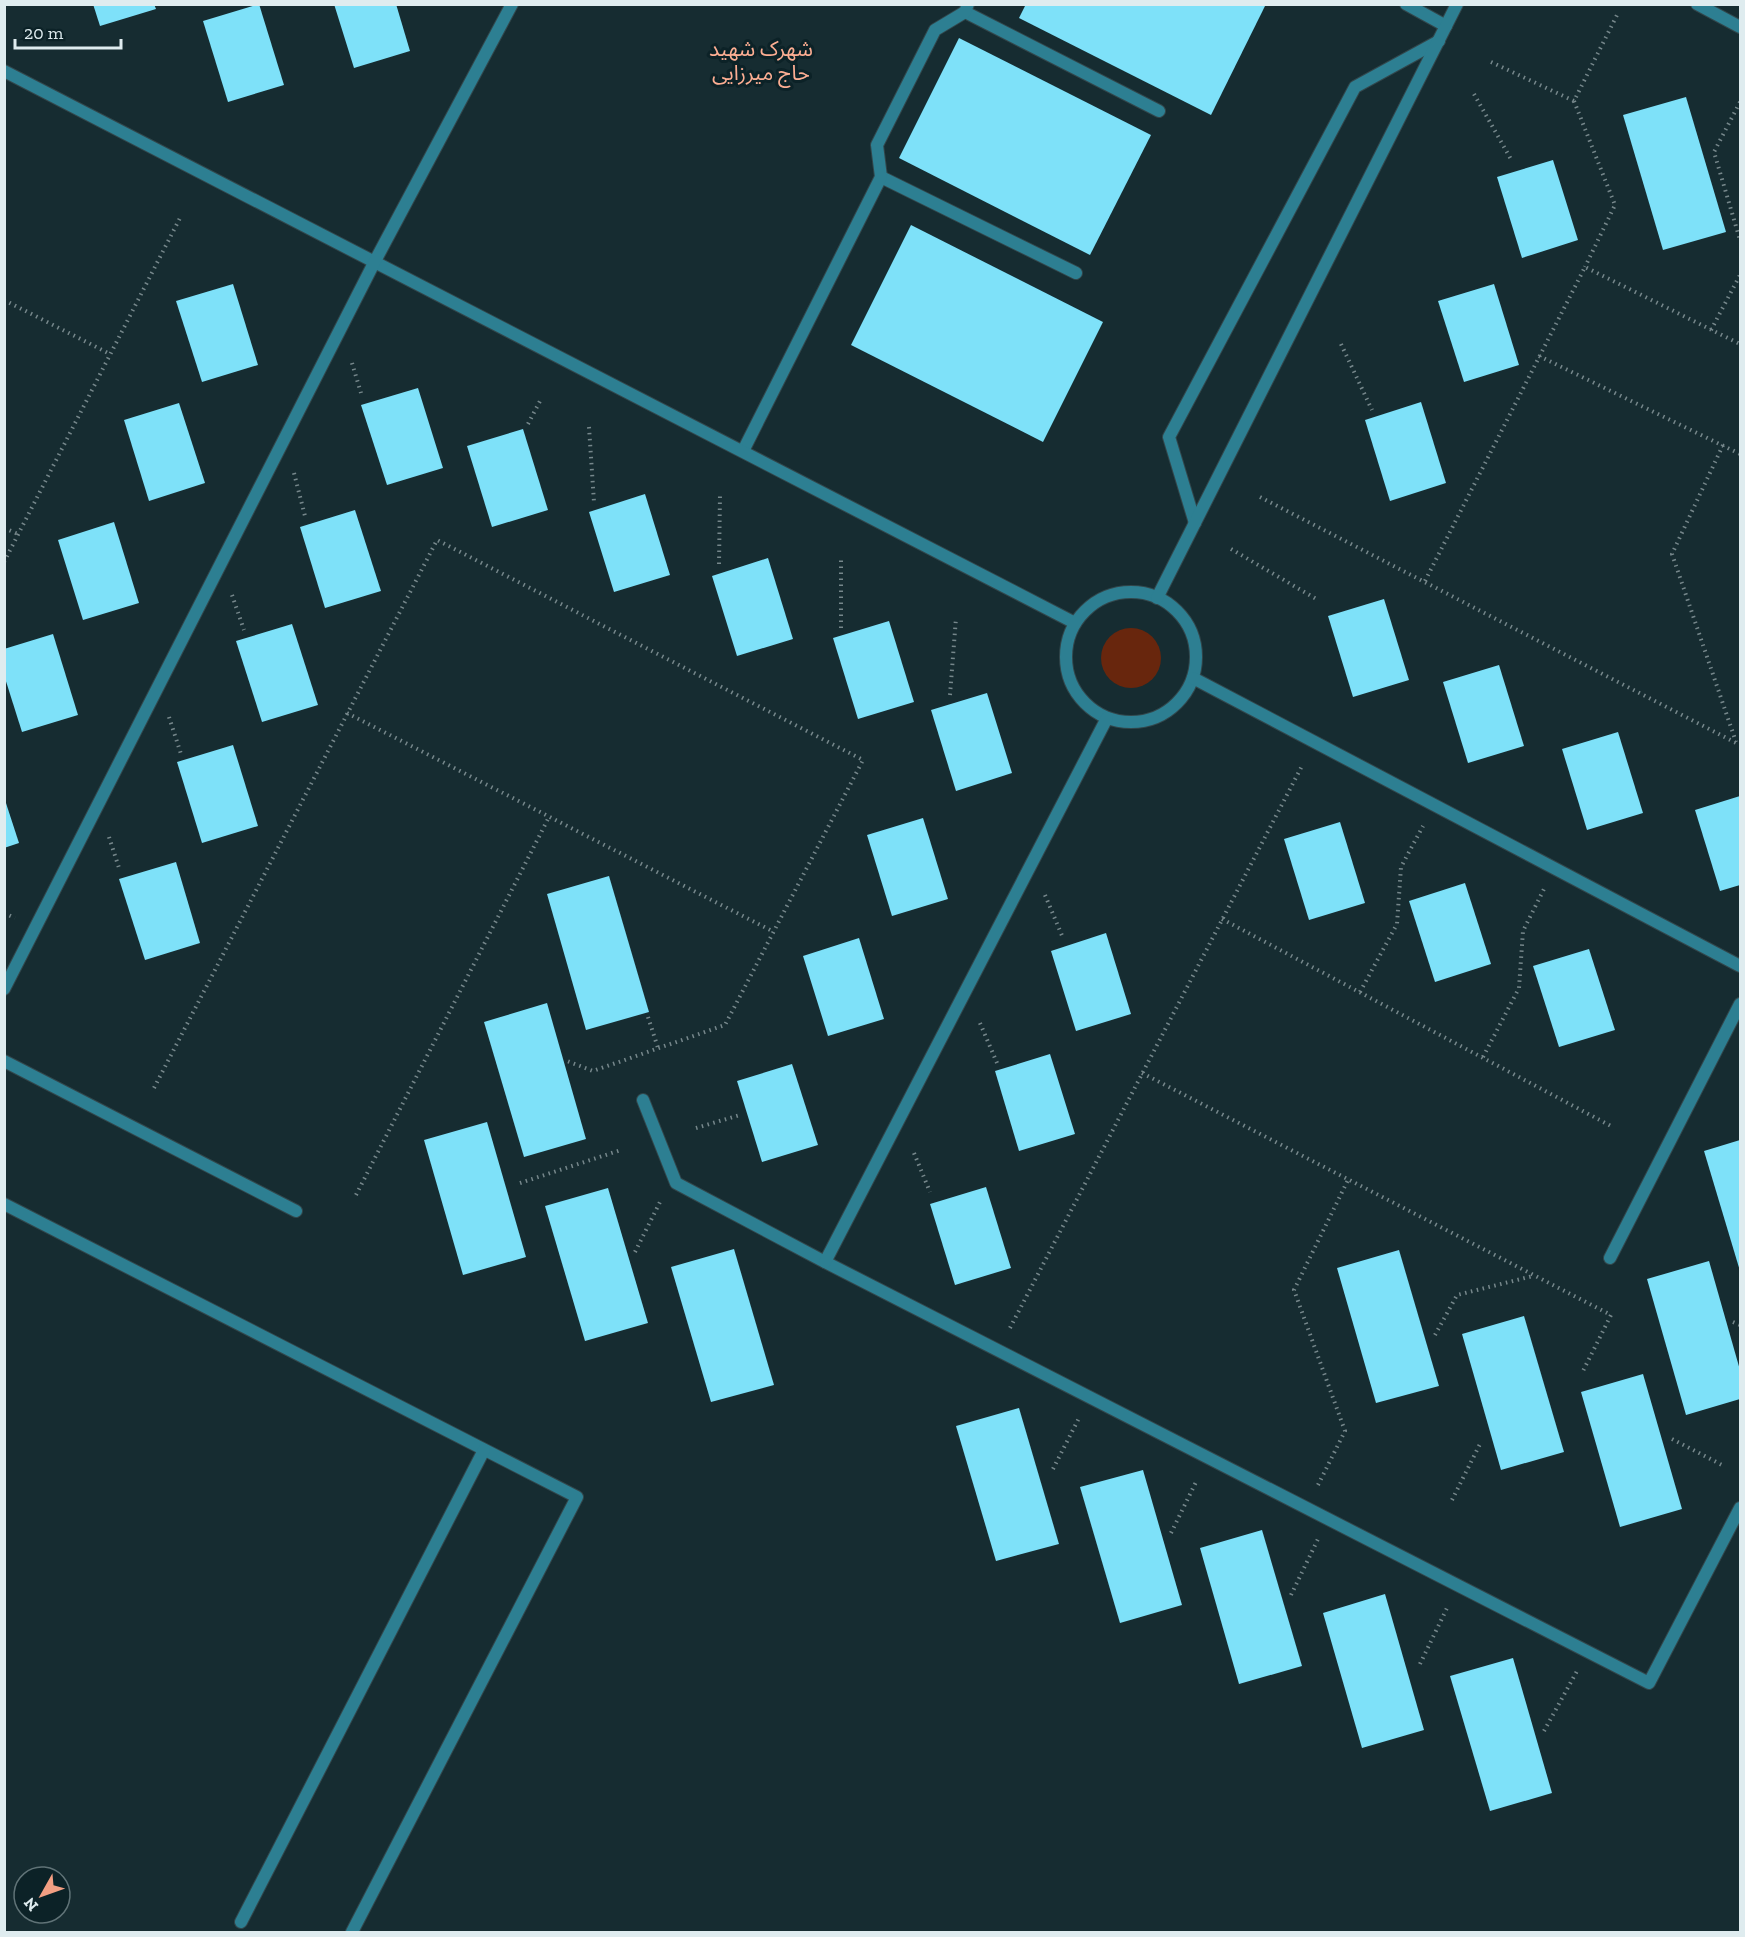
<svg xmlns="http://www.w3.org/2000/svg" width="1745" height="1937" font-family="'Zilla Slab','Noto Sans Arabic',serif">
<rect width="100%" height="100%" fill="#162c31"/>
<circle fill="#68260d" cx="1131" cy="658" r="30"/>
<g fill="#7ee1f9">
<polygon points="93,4 154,4 156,9 100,26"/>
<polygon points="259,4 284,85 228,102 203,21"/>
<polygon points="334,4 396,4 410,51 354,68"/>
<polygon points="1026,4 1266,4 1211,115 1019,18"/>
<polygon points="959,38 1151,135 1090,255 899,158"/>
<polygon points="1686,97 1726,232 1663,250 1623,115"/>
<polygon points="1553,160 1578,240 1522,258 1497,177"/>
<polygon points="911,225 1103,322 1043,442 851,345"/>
<polygon points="233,284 258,365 202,382 176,301"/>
<polygon points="1494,284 1519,365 1464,382 1438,301"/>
<polygon points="418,388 443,468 387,485 361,405"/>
<polygon points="1421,402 1446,483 1390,501 1365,420"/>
<polygon points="179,403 205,483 149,501 124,420"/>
<polygon points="523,429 548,510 492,527 467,446"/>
<polygon points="645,494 670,575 614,592 589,512"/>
<polygon points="355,510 381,591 325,608 300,527"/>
<polygon points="114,522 139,603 83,620 58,540"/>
<polygon points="768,558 793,639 737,656 712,576"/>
<polygon points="1384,599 1409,680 1353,697 1328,616"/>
<polygon points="889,621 914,702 858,719 833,638"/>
<polygon points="292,624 318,705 262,722 236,641"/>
<polygon points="53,634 78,715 22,732 4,675 4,649"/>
<polygon points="1499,665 1524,746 1468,763 1443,682"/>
<polygon points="987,693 1012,773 956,791 931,710"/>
<polygon points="1618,732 1643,813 1587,830 1562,749"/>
<polygon points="233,745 258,826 202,843 177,762"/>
<polygon points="1740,796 1740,885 1720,891 1695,810"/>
<polygon points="4,797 19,843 4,848"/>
<polygon points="923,818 948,899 892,916 867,835"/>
<polygon points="1340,822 1365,903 1309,920 1284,839"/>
<polygon points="176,862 200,943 145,960 119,879"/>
<polygon points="609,876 649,1012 586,1030 547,894"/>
<polygon points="1465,883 1491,964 1435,982 1409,901"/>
<polygon points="1106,933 1131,1014 1076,1031 1051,951"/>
<polygon points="859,938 884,1019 828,1036 803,956"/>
<polygon points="1589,949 1615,1030 1559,1047 1533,966"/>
<polygon points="547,1003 586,1139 524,1157 484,1022"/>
<polygon points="1050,1054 1075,1134 1019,1151 995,1071"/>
<polygon points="792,1064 818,1145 762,1162 737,1081"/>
<polygon points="487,1122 526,1257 463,1275 424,1140"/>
<polygon points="1740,1140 1740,1271 1704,1151"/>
<polygon points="986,1187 1011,1268 955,1285 930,1204"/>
<polygon points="608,1188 648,1323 585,1341 545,1206"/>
<polygon points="734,1249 774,1385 711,1402 671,1267"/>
<polygon points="1399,1250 1439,1386 1376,1403 1337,1268"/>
<polygon points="1709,1261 1740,1370 1740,1399 1686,1415 1647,1279"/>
<polygon points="1524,1316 1564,1452 1501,1470 1462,1334"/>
<polygon points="1643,1374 1682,1509 1620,1527 1581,1392"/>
<polygon points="1019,1408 1059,1544 996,1561 956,1426"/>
<polygon points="1143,1470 1182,1605 1120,1623 1080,1487"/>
<polygon points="1262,1530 1302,1666 1239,1684 1200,1548"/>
<polygon points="1385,1594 1424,1730 1362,1748 1323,1613"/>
<polygon points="1513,1658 1552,1793 1490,1811 1450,1676"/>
</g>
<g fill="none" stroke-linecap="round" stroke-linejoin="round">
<g stroke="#32474c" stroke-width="14">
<g id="service">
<polyline points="1406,4 1446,26"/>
<polyline points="965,12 1159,111"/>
<polyline points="881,177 1076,273"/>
<polyline points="743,451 881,177 877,145 935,30 965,12 968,4"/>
<polyline points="1195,523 1169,437 1355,87 1439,41"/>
</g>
</g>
<g stroke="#32474c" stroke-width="14">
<g id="minor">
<polyline points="4,71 1075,623"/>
<circle cx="1131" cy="657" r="65"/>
<polyline points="1157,598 1457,4"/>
<polyline points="1193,678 1740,966"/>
<polyline points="4,989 375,261 512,4"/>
<polyline points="4,1061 296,1211"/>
<polyline points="643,1100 676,1183 825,1262 1649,1683 1740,1508"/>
<polyline points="4,1204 577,1497 352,1932"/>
<polyline points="1610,1258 1740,1004"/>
<polyline points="825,1262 1107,718"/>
<polyline points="241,1922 484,1450"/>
</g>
</g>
<g stroke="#32474c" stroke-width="14">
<polyline id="tertiary" points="1697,4 1740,27"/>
</g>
<g stroke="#76878b" stroke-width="4" stroke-dasharray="1.5 4.5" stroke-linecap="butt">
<polyline points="1491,62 1574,101 1618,13"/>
<polyline points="1474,94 1512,161"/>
<polyline points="1574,101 1615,205 1585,267"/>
<polyline points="1740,102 1714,152 1740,240"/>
<polyline points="4,300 110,354"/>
<polyline points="1711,330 1740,275"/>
<polyline points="1341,344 1372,410"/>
<polyline points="1539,356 1740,454"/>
<polyline points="352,363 361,393"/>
<polyline points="528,424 540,401"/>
<polyline points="589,427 594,502"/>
<polyline points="1723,445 1672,554 1736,742"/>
<polyline points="294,473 305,516"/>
<polyline points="1260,497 1740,745"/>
<polyline points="4,528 18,534"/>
<polyline points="1231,549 1318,600"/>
<polyline points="4,562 181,216"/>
<polyline points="719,564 720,495"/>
<polyline points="1425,581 1585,267 1740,344"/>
<polyline points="232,595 244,630"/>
<polyline points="841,628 841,558"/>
<polyline points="950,695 956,618"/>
<polyline points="347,713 774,932"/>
<polyline points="169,717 181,754"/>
<polyline points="109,837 120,871"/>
<polyline points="1045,895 1063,938"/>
<polyline points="4,913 15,918"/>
<polyline points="1222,919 1611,1126"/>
<polyline points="1360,992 1397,924 1401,867 1423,826"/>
<polyline points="648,1017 658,1048"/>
<polyline points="980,1023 997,1063"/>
<polyline points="1483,1057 1519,988 1523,931 1544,889"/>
<polyline points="1142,1073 1611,1315 1582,1373"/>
<polyline points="154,1088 437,540 863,760 725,1025 593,1071 567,1061"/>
<polyline points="696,1128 740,1115"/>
<polyline points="914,1153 930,1192"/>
<polyline points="520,1183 621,1150"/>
<polyline points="356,1195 549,817"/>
<polyline points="635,1252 661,1200"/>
<polyline points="1733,1322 1740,1325"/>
<polyline points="1010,1328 1303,764"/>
<polyline points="1435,1335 1457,1295 1533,1276"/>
<polyline points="1672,1439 1722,1465"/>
<polyline points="1053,1469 1079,1418"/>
<polyline points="1318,1485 1345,1431 1294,1290 1348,1180"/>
<polyline points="1452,1500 1480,1444"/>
<polyline points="1171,1533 1197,1480"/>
<polyline points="1291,1595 1318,1539"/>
<polyline points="1420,1664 1447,1608"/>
<polyline points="1544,1731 1577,1671"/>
</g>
<use href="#service" stroke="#2d7f92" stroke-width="12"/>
<use href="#minor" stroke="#2d7f92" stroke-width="12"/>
<use href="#tertiary" stroke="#2d7f92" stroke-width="12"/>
</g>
<g text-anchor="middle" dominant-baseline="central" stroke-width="6" stroke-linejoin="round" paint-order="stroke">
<g font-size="21" fill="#fdae93" stroke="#0c2227">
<text x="761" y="48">شهرک شهید<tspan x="761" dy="24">حاج میرزایی</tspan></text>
</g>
</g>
<rect width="1745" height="1937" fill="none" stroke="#dfecef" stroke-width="12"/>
<g transform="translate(42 1895) rotate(230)"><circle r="28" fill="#0c2227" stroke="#607377" stroke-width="1.5"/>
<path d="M0-4.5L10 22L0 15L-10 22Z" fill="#f39f83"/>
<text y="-9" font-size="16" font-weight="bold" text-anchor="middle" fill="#dfecef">N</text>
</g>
<path d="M15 39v9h106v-9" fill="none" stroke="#dfecef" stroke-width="3"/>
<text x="24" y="39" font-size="18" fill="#dfecef" stroke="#0c2227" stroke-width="4.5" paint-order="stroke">20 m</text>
</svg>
